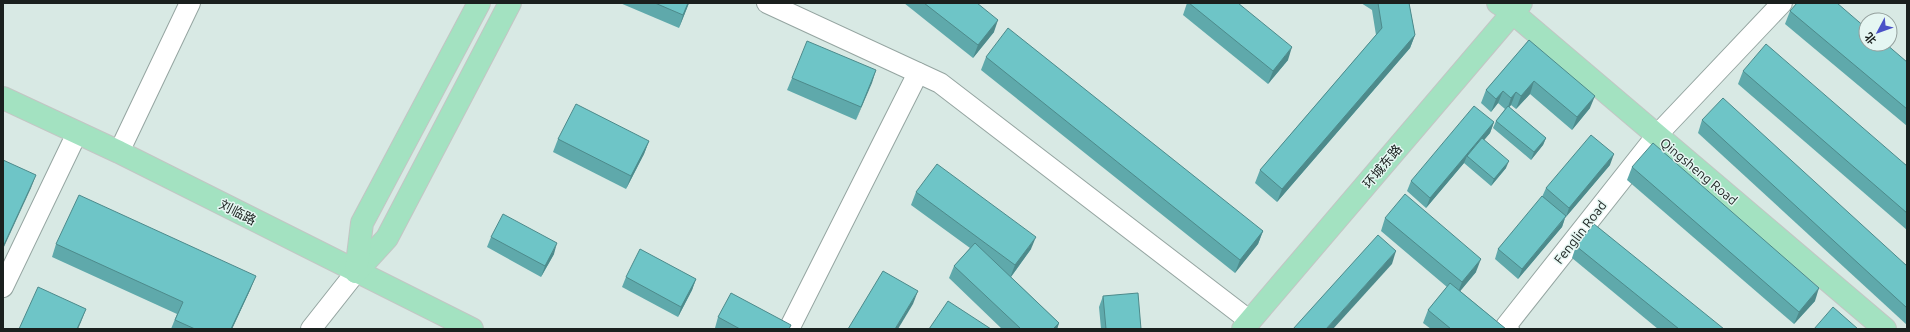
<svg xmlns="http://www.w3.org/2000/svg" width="1910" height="332" font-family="Ubuntu,'Noto Sans SC',sans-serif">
<rect width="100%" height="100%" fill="#d8e9e4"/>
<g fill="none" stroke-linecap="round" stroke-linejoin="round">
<g stroke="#95a5a1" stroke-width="22">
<g id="minor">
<polyline points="767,3 940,83 1250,321"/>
<polyline points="119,152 190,3"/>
<polyline points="3,287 77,133"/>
<polyline points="311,329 356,272"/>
<polyline points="789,329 918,73"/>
<polyline points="1509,329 1506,326 1657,135 1782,3"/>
</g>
</g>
<g stroke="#c3c5c4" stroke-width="24">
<g id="major">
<polyline points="1498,3 1512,12 1885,329"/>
<polyline points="3,98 119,152 472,329"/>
<polyline points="356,272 387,238 510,3"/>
<polyline points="356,272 362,223 479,3"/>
<polyline points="1243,329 1521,3"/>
</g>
</g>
<use href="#minor" stroke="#fff" stroke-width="20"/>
<use href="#major" stroke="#a3e2c1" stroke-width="22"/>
</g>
<g fill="#5fa9ab">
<polygon points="620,3 689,3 679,28"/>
<polygon points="904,3 977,3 994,32 973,58"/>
<polygon points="1187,3 1238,3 1288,60 1268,84 1183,15"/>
<polygon points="1361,3 1409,3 1415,35 1410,48 1277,202 1255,183 1260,170 1376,35 1372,10"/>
<polygon points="1790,11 1907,62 1907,126 1785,24"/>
<polygon points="1529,40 1590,108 1572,130 1530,94 1516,109 1511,105 1509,107 1546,138 1543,145 1531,160 1493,128 1496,121 1505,109 1498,103 1491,112 1481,103 1486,90"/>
<polygon points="986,57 1263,231 1258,244 1235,273 981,70"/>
<polygon points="876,70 856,120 787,90 792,78"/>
<polygon points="1743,71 1907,166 1907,230 1738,84"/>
<polygon points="1702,120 1907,266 1907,325 1698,133"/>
<polygon points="1494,122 1490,133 1484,140 1506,168 1491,186 1464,163 1426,208 1407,191 1411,181"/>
<polygon points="558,139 649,141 644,154 626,189 553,152"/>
<polygon points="1610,165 1565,218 1562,227 1518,279 1495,259 1498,249 1542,197 1546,188"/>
<polygon points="1632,167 1815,301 1794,324 1627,180"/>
<polygon points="916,192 1031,249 1011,277 1059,323 1057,329 1002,329 949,278 954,266 970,248 911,205"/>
<polygon points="1385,218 1476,272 1460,291 1506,329 1431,329 1423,323 1428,310 1447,287 1381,231"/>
<polygon points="491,237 554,254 541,277 487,247"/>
<polygon points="56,244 251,288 232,329 171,329 177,314 52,257"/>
<polygon points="1576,246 1724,329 1658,329 1572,258"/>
<polygon points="626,277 696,279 692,290 678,317 622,287"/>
<polygon points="1103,296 1141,329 1101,329 1099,307"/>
<polygon points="718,317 790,329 717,329 715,328"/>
</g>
<g fill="#4d8a8b">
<polygon points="688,3 689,3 679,28 683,15"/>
<polygon points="998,20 994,32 973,58 978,45"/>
<polygon points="1415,35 1410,48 1277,202 1282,189"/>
<polygon points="1292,47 1288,60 1268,84 1273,71"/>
<polygon points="876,70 872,83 856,120 861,107"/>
<polygon points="1534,81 1530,94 1516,109 1521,96"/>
<polygon points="1503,91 1498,103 1491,112 1496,99"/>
<polygon points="1516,92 1511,105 1507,110 1511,98"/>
<polygon points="1595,96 1590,108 1572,130 1577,117"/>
<polygon points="1494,122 1490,133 1469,158 1467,156 1464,163 1426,208 1430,198"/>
<polygon points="1546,138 1543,145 1531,160 1534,152"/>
<polygon points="649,141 644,154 626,189 631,176"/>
<polygon points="1614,154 1610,165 1565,218 1562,227 1518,279 1522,269 1566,217 1569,208"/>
<polygon points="1509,161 1506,168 1491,186 1494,179"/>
<polygon points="36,175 31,188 3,249 3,247"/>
<polygon points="1263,231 1258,244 1235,273 1240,260"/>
<polygon points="1036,237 1031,249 1010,278 1015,265"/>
<polygon points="557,243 554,254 541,277 545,266"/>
<polygon points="1396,251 1392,264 1333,329 1326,329"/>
<polygon points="1481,259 1476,272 1457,295 1462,282"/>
<polygon points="256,276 251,288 232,329 231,329"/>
<polygon points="696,279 692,290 678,317 681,307"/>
<polygon points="1819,288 1815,301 1794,324 1799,312"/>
<polygon points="918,291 913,304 898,329 895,329"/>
<polygon points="86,309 81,322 78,329 77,329"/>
<polygon points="1059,323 1057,329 1053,329"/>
</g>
<g fill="#6ec5c7" stroke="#4d8a8b">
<polygon points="655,3 688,3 683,15"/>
<polygon points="924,3 977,3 998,20 978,45"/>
<polygon points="1189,3 1238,3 1292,47 1273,71"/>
<polygon points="1378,3 1409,3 1415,35 1282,189 1260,170 1382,28"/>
<polygon points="1797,3 1837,3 1866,28 1866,44 1886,44 1907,62 1907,109 1790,11"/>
<polygon points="1008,28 1263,231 1240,260 986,57"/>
<polygon points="1529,40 1595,96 1577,117 1534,81 1521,96 1516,92 1511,98 1503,91 1496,99 1486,90"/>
<polygon points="807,41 876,70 861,107 792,78"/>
<polygon points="1766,44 1907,166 1907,213 1743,71"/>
<polygon points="1723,98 1907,266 1907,308 1702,120"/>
<polygon points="576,104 649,141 631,176 558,139"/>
<polygon points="1474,106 1494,122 1430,198 1411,181"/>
<polygon points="1508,106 1546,138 1534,152 1496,121"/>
<polygon points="1591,135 1614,154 1569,208 1546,188"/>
<polygon points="1482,138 1509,161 1494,179 1467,156"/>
<polygon points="1653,143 1819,288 1799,312 1632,167"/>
<polygon points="3,160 36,175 3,247"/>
<polygon points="937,164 1036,237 1015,265 916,192"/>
<polygon points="1405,194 1481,259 1462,282 1385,218"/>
<polygon points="79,195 256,276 231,329 195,329 175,320 183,302 56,244"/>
<polygon points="1542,196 1566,216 1522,269 1498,249"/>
<polygon points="503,214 557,243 545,266 491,237"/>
<polygon points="1594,224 1724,329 1679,329 1576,246"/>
<polygon points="1378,235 1396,251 1326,329 1293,329"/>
<polygon points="975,243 1059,323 1053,329 1021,329 954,266"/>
<polygon points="640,249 696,279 681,307 626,277"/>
<polygon points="883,271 918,291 895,329 848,329"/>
<polygon points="1450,283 1506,329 1451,329 1428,310"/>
<polygon points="38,287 86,309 77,329 19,329"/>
<polygon points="731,293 791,325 789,329 740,329 718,317"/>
<polygon points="1138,293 1141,329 1106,329 1103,296"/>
<polygon points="948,301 991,329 929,329"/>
<polygon points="1833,307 1858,329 1814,329"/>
</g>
<g text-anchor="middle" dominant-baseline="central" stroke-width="3" stroke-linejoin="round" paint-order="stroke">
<g font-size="13" fill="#1a201e" stroke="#e5f6f2">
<text transform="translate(1382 166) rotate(-50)">环城东路</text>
<text transform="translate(1699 171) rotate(40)">Qingsheng Road</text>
<text transform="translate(238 212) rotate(27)">刘临路</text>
<text transform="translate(1580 232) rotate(-52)">Fenglin Road</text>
</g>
</g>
<rect width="1910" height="332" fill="none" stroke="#1a201e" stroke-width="8"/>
<g transform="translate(1878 32) rotate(229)"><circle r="19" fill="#e5f6f2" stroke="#94a09d"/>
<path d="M0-3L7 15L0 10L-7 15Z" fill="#4a51c7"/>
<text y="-6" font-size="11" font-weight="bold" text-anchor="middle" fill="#1a201e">北</text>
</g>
</svg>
